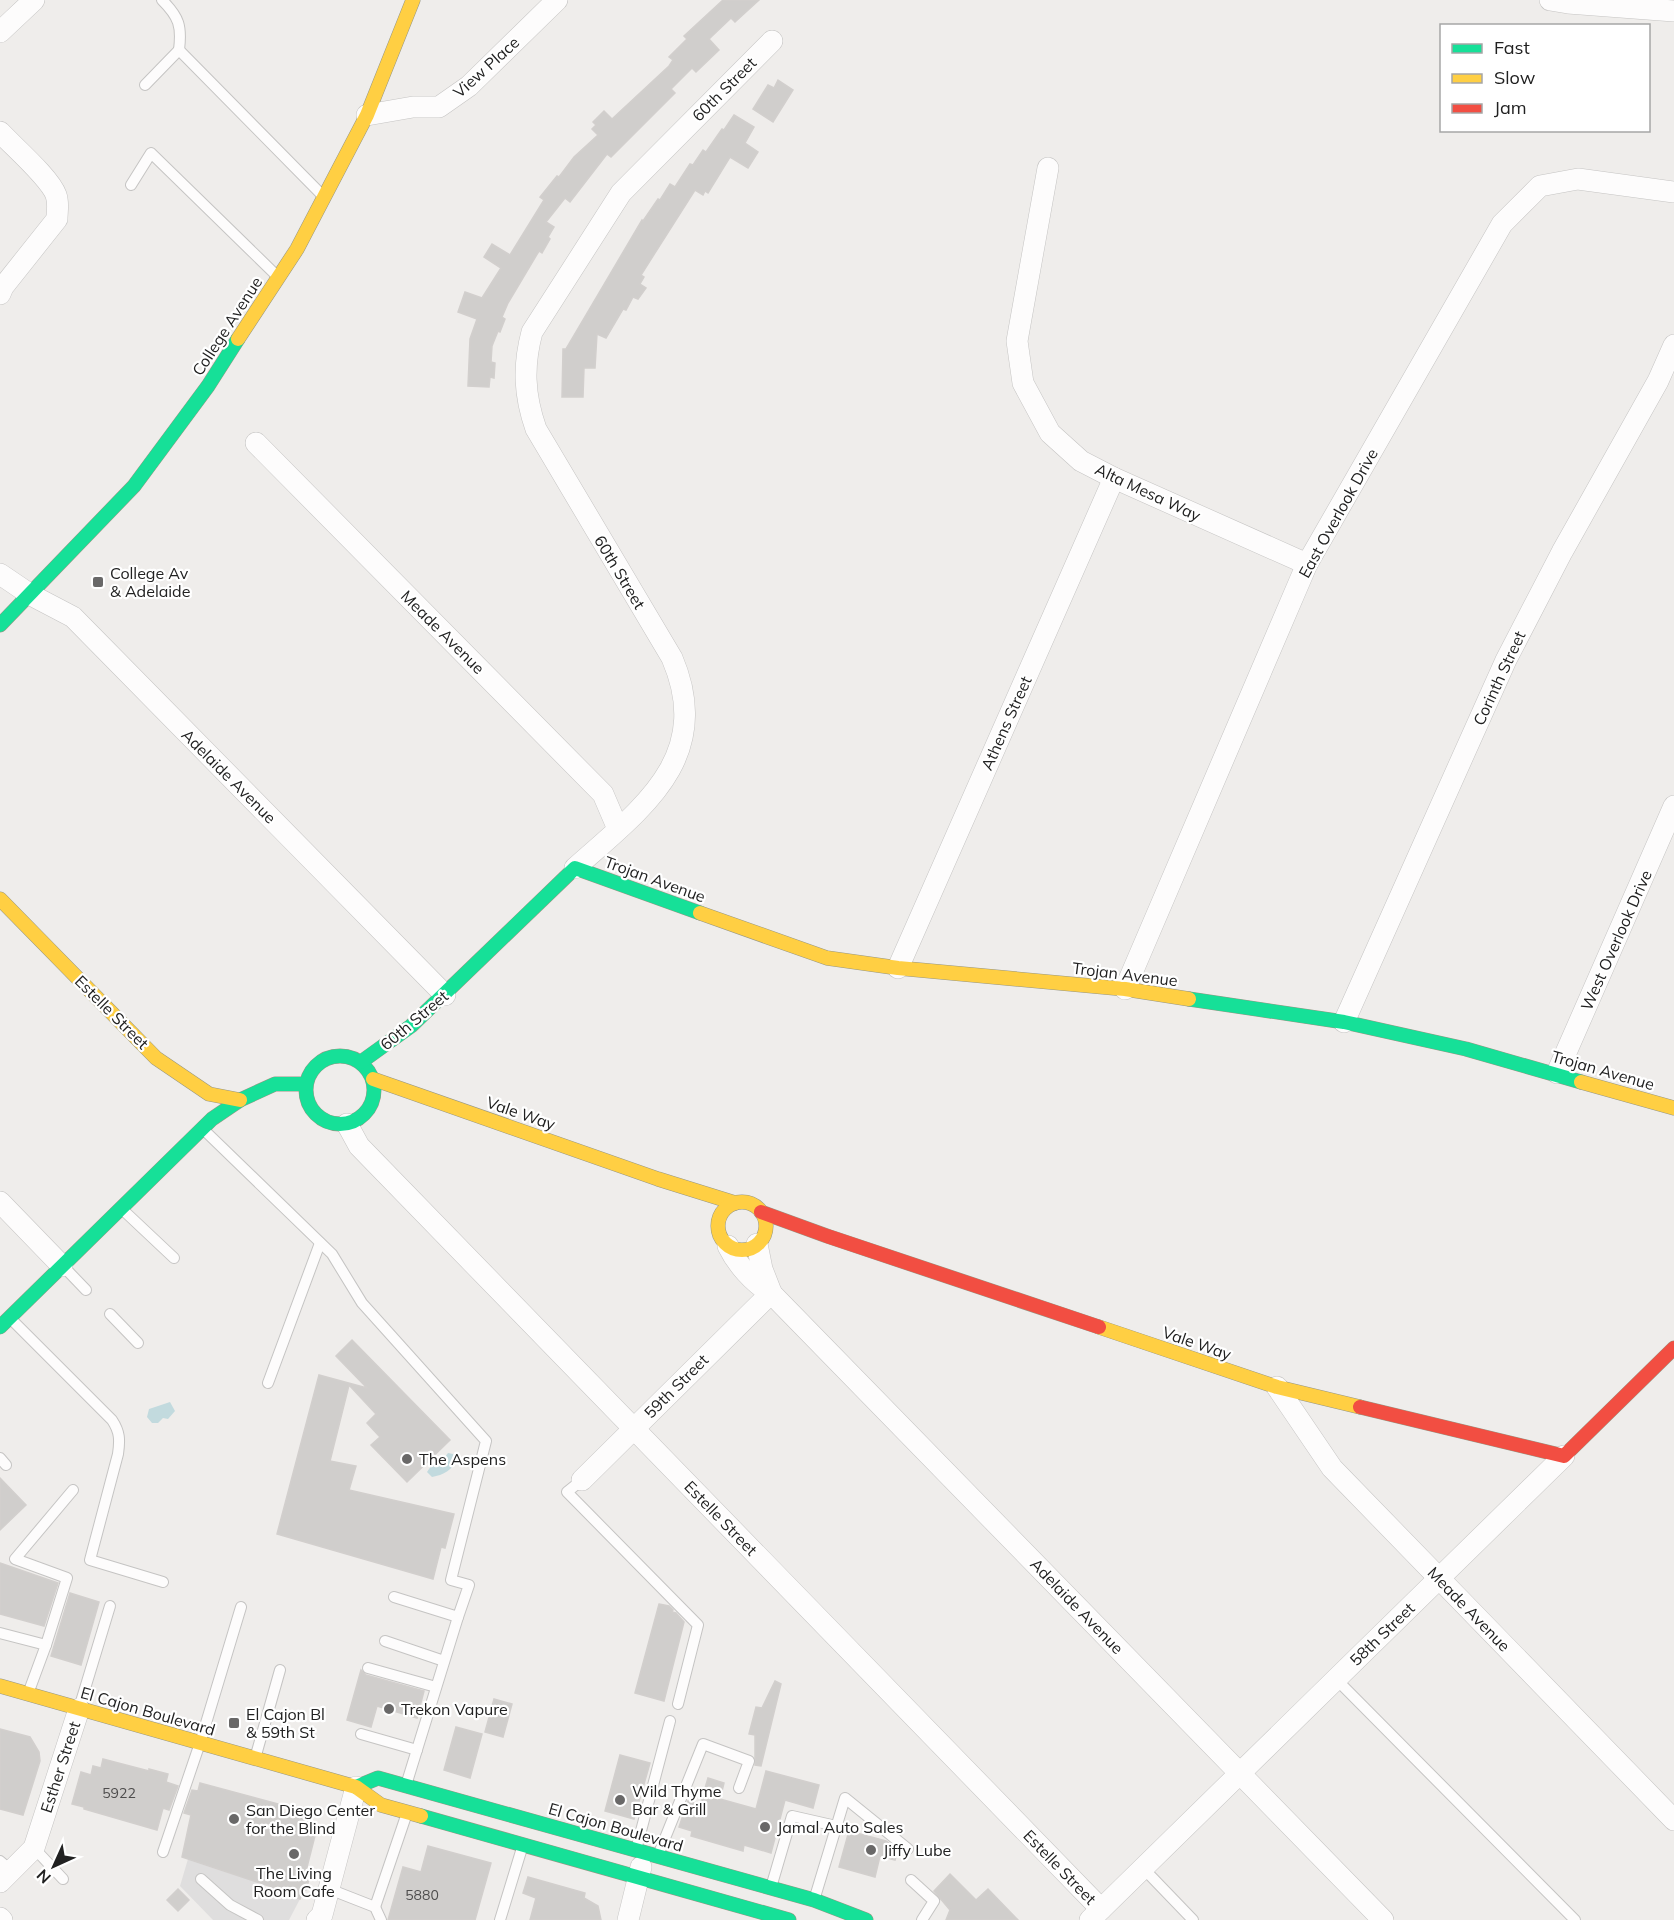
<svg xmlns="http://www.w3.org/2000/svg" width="1674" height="1920" font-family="Mulish,sans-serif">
<rect width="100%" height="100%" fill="#efedeb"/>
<polygon fill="#dfdede" points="188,1859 261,1883 268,1889 300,1899 289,1920 213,1920 180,1886"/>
<g fill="#c2dade">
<polygon points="170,1402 175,1411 168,1419 163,1418 158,1423 152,1423 147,1417 149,1409"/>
<path d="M448,1453L453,1454L456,1458C454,1470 443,1475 432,1477L427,1472L431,1466L438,1463L439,1459L445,1457Z"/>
</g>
<g fill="#d0cecc" stroke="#d2cfcd" stroke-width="1.5">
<polygon points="723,0 759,0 735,22 731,18 709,39 719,50 696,72 692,68 671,89 675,93 611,157 607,154 570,202 565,198 546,222 554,227 548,237 550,239 542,253 539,251 508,303 502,317 505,319 500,332 498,331 492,346 491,362 495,363 494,378 490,377 489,387 468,386 470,339 477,319 458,312 465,292 482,298 501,268 484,257 492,244 510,255 544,200 540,197 557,176 559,177 574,157 598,135 592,129 596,125 593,122 604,111 612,119 669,66 673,60 669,57 687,39 684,36"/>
<polygon points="778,80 793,90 773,122 753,109 768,85 774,88"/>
<polygon points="734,115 754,127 745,143 758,152 748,168 730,157 708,193 705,191 703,195 695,190 641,275 644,277 640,284 646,288 638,299 633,297 626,310 623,309 606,338 597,334 595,368 584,368 583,397 562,397 563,349 566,349 642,220 643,221 658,199 660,200 670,184 675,187 690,164 693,165 703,150 706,152 722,129 724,130"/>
<polygon points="352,1340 450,1440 407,1482 371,1445 380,1437 367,1423 376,1414 349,1385 330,1461 356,1466 349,1490 454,1514 445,1548 441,1547 433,1579 277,1534 319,1375 367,1388 336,1356"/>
<polygon points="0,1478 26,1505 0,1530"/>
<polygon points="0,1563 58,1583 44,1626 0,1614"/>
<polygon points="70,1593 99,1602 81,1665 51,1656"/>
<polygon points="659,1604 669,1606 673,1610 672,1612 676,1613 684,1622 664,1701 635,1693"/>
<polygon points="361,1670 366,1675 424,1691 417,1718 377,1706 371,1727 347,1720"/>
<polygon points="775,1681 781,1684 761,1766 755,1765 755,1735 749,1734 756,1707 762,1708"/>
<polygon points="494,1699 512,1704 503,1737 485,1732"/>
<polygon points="456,1727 482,1734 470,1778 444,1770"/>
<polygon points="0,1729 30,1737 39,1752 40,1761 23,1815 0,1809"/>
<polygon points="620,1755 650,1763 634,1819 605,1811"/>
<polygon points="103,1759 149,1771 149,1769 168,1774 166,1782 178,1786 169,1810 163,1808 157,1830 84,1809 84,1807 72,1804 81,1772 91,1775 93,1766 101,1768"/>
<polygon points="766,1771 819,1785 813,1808 785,1800 771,1853 744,1845 743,1851 691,1836 692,1831 679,1827 688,1801 700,1805 708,1778 724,1783 720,1799 756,1809"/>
<polygon points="200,1783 282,1805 280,1812 306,1817 316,1832 305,1875 309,1879 306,1890 303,1891 300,1899 268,1889 269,1886 182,1857 191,1815 184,1813 192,1790 198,1791"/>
<polygon points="849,1831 886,1841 898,1850 895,1860 880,1856 875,1877 839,1867"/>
<polygon points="428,1846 491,1863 475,1920 388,1920 403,1867 421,1872"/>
<polygon points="950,1874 976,1900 988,1889 1018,1920 946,1920 950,1910 934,1891"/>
<polygon points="528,1877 585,1893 584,1898 598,1906 601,1920 530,1920 536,1898 523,1893"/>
<polygon points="178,1889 189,1900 178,1911 167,1900"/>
</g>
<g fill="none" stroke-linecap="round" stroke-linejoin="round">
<g stroke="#c5c4c3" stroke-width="12">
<g id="lane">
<path d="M162,0C179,17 182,26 179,50"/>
<polyline points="145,85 179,50 322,195"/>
<polyline points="131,185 151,153 276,275"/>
<polyline points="204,1130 332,1254 362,1303 486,1441 451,1580 469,1585 458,1617 394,1597"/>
<polyline points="123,1210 174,1258"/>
<polyline points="63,1266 86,1290"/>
<polyline points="110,1314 138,1343"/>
<path d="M12,1320L112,1420C120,1432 120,1440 118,1454L90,1560L163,1582"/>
<polyline points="268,1383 320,1243"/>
<polyline points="0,1458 6,1465"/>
<polyline points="582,1480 567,1492 698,1625 678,1704"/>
<polyline points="0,1633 46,1645 29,1691"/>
<polyline points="385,1641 444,1661"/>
<polyline points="46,1645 67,1578 15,1559 73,1490"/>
<polyline points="368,1668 436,1687"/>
<polyline points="1336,1679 1575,1920"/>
<polyline points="80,1705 110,1606"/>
<polyline points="361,1734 417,1750"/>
<polyline points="256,1755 280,1670"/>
<polyline points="407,1782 458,1617"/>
<polyline points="637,1846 670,1721"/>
<polyline points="34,1848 63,1879"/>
<polyline points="163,1852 200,1743 241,1607"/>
<polyline points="659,1853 703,1744 749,1761 739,1788"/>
<polyline points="0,1861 12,1871"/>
<polyline points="1143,1868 1193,1920"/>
<polyline points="201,1879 230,1905 258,1920"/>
<polyline points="911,1880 934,1901 922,1920"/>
<polyline points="772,1884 792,1816 836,1826"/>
<polyline points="329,1889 375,1907 381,1920"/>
<polyline points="815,1897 845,1798 908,1849"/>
<polyline points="375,1907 406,1816"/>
<polyline points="500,1920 522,1848"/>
</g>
</g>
<g stroke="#c5c4c3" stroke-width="22">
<g id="street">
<polyline points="1550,0 1568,3 1674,11"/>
<polyline points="0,32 34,0"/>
<polyline points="367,115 413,107 439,107 469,86 557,0"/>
<path d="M0,132C14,147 50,178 56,195C59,203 57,211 57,219L3,287L0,294"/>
<polyline points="1048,168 1017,341 1023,383 1050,433 1081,461 1114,478 1307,564"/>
<polyline points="256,443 603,794 618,829"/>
<polyline points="0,574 31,595 73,617 445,995"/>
<path d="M575,868C641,809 715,758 672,658L536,429C524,395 523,366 532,332L621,193L772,41"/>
<polyline points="898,968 1114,478"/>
<polyline points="1125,989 1307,564 1502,224 1540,186 1578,179 1674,192"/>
<polyline points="1344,1022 1506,660 1562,552 1658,381 1674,345"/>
<polyline points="1557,1073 1674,806"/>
<polyline points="347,1124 359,1146 1101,1909"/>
<polyline points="0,1202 62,1266"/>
<polyline points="757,1244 762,1269 771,1292"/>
<path d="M728,1246C737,1264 753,1283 771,1293L1383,1920"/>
<polyline points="1277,1387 1332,1468 1674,1820"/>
<polyline points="582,1480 771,1293"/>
<polyline points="0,1882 34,1848 79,1709"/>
<polyline points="0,1918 2,1920"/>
<polyline points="317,1920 322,1915 356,1787"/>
<polyline points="628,1920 641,1867"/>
<polyline points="1090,1920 1564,1456"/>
</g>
</g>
<g stroke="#979784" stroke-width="15">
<g id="fast">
<polyline points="0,625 134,486 208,386 238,339"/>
<polyline points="1189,999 1344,1022 1466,1049 1581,1082"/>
<circle cx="340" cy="1090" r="34"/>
<polyline points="361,1062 411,1026 575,868 700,913"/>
<polyline points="0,1327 212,1119 240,1100 275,1084 306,1084"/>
<polyline points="356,1787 378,1778 814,1900 866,1920"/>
<polyline points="421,1816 789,1920"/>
</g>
</g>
<g stroke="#979784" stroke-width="15">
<g id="slow">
<polyline points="238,339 297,249 367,115 413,0"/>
<polyline points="0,899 156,1058 209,1094 240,1100"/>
<polyline points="700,913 827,958 898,968 1125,989 1189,999"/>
<polyline points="373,1079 658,1179 735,1203"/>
<polyline points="1581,1082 1674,1108"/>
<circle cx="742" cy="1226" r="24"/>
<polyline points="1099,1327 1277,1387 1360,1407"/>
<polyline points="0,1686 356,1787 381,1805 421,1816"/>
</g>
</g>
<g stroke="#979784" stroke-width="15">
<g id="jam">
<polyline points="761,1212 827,1236 1099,1327"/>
<polyline points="1360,1407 1564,1456 1674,1348"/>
</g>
</g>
<use href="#lane" stroke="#fdfcfc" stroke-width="10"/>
<use href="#street" stroke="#fdfcfc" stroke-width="21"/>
<use href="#fast" stroke="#16e098" stroke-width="14"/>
<use href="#slow" stroke="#ffcf43" stroke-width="14"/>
<use href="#jam" stroke="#f24e42" stroke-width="14"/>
</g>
<g fill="#696868" stroke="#fff" stroke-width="2">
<rect x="92" y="576" width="12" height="12" rx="3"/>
<circle cx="407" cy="1459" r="6"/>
<circle cx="389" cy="1709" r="6"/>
<rect x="228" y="1717" width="12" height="12" rx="3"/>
<circle cx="620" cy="1800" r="6"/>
<circle cx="234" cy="1819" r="6"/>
<circle cx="765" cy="1827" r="6"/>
<circle cx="871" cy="1850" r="6"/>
<circle cx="294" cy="1854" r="6"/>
</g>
<g text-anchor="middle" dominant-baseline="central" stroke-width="4.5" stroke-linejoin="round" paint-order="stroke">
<g font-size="14" fill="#4d4c4c">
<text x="119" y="1793">5922</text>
<text x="422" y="1895">5880</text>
</g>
<g font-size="16" fill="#212121" stroke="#fff">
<text transform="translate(486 67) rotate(-42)">View Place</text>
<text transform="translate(724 89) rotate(-45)">60th Street</text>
<text transform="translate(227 326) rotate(-57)">College Avenue</text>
<text transform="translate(1148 492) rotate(25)">Alta Mesa Way</text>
<text transform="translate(1338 513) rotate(-61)">East Overlook Drive</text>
<text transform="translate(620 572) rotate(59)">60th Street</text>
<text transform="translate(443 632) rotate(45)">Meade Avenue</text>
<text transform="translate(1499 678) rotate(-65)">Corinth Street</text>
<text transform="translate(1006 723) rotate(-66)">Athens Street</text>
<text transform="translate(229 776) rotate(45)">Adelaide Avenue</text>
<text transform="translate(655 879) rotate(20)">Trojan Avenue</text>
<text transform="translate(1616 940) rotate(-66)">West Overlook Drive</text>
<text transform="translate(1125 974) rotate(7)">Trojan Avenue</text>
<text transform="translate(112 1012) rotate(45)">Estelle Street</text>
<text transform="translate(414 1020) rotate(-40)">60th Street</text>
<text transform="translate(1603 1070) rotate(16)">Trojan Avenue</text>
<text transform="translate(521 1113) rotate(19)">Vale Way</text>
<text transform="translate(1197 1343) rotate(19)">Vale Way</text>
<text transform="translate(676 1386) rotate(-45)">59th Street</text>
<text transform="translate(721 1518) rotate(46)">Estelle Street</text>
<text transform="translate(1077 1606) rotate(46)">Adelaide Avenue</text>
<text transform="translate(1469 1609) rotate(46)">Meade Avenue</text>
<text transform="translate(1382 1634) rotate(-44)">58th Street</text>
<text transform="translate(148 1711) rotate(16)">El Cajon Boulevard</text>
<text transform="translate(60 1767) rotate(-72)">Esther Street</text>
<text transform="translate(616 1827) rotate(16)">El Cajon Boulevard</text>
<text transform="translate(1060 1867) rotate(46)">Estelle Street</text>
</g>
<g font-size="16" fill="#212121" stroke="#fff" text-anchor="start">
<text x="110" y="573">College Av<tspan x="110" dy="18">&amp; Adelaide</tspan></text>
<text x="419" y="1459">The Aspens</text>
<text x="401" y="1709">Trekon Vapure</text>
<text x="246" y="1714">El Cajon Bl<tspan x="246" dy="18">&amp; 59th St</tspan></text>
<text x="632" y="1791">Wild Thyme<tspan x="632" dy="18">Bar &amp; Grill</tspan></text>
<text x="246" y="1810">San Diego Center<tspan x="246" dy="18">for the Blind</tspan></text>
<text x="777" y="1827">Jamal Auto Sales</text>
<text x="883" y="1850">Jiffy Lube</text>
<text x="294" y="1873" text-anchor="middle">The Living<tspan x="294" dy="18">Room Cafe</tspan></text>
</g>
</g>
<rect x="1440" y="24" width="210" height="108" fill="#ffffff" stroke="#a6a6a6" stroke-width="1.5"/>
<rect x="1452" y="44" width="30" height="9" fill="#16e098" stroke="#a6a6a6" stroke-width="1.5"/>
<text x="1494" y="54" font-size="18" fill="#212121">Fast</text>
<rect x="1452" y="74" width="30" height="9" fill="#ffcf43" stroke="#a6a6a6" stroke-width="1.5"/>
<text x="1494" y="84" font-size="18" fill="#212121">Slow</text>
<rect x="1452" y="104" width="30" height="9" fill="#f24e42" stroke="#a6a6a6" stroke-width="1.5"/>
<text x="1494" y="114" font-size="18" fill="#212121">Jam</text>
<g transform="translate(54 1866) rotate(225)" stroke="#ffffff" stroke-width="4.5" paint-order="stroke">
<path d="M0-4.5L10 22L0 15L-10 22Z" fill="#212121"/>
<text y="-9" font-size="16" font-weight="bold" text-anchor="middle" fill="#212121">N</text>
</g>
</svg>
